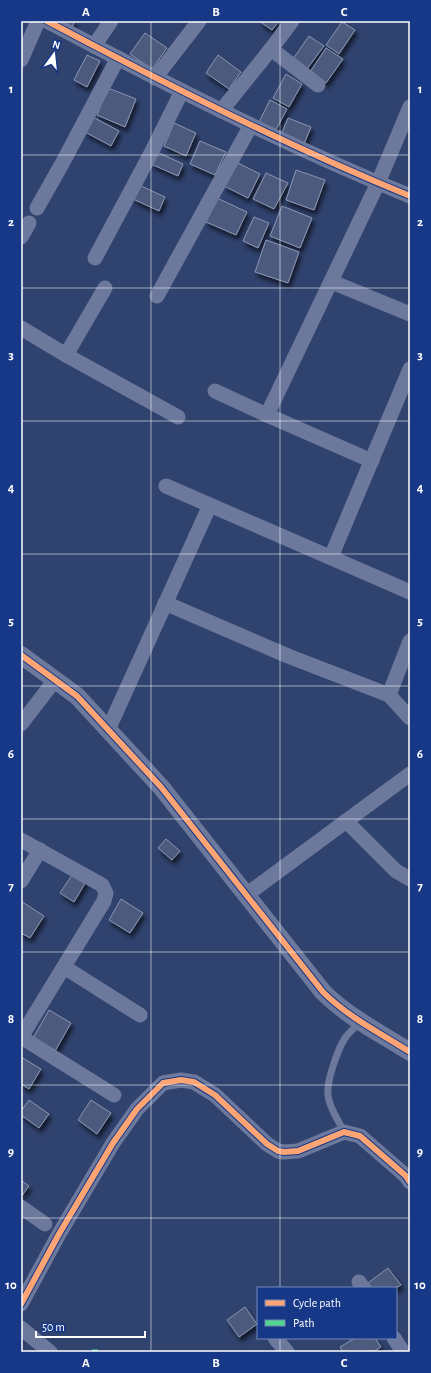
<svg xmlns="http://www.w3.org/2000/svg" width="431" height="1373" font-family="'Alegreya Sans',sans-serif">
<defs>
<filter id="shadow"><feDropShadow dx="2.5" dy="4.5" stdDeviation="2" flood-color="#0009"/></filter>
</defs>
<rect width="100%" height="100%" fill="#30426e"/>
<g fill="#4b5a7d" stroke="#8b96b1" filter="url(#shadow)">
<polygon points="55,21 75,21 71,29"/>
<polygon points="259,21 279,21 272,30"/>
<polygon points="342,22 355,30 339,54 326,45"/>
<polygon points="145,33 167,48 152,69 130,54"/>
<polygon points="309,36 324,46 307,69 293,59"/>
<polygon points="326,48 343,59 326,83 310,72"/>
<polygon points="87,55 100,61 87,87 74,80"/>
<polygon points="218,55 241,72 229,89 206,73"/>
<polygon points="286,74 302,84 289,107 273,98"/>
<polygon points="108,88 136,99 125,127 97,115"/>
<polygon points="270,100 287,109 276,130 259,122"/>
<polygon points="93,117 119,131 111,146 85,132"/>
<polygon points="288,118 311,127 304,144 281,135"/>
<polygon points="174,123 196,133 186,156 164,146"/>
<polygon points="200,141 226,152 215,175 190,164"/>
<polygon points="157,152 183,164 178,176 151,164"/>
<polygon points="236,162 260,174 248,198 224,186"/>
<polygon points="296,170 325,180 314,210 286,200"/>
<polygon points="266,173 288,183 274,209 253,199"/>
<polygon points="139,185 165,197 159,211 133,199"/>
<polygon points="217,198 247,212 236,235 206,222"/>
<polygon points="282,206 312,218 300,248 270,236"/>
<polygon points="254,217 269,223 258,248 243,241"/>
<polygon points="266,240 299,252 288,283 255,272"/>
<polygon points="166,839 180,851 172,860 158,848"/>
<polygon points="74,872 87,880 74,902 60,893"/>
<polygon points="121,899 143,913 130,933 109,920"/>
<polygon points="21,901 44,916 30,938 21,933"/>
<polygon points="49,1010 71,1023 54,1053 32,1040"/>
<polygon points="21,1057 41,1069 29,1089 21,1084"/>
<polygon points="29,1100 49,1114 39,1128 21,1115 21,1111"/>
<polygon points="91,1100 111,1113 97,1134 78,1120"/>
<polygon points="22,1181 29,1186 21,1197 21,1182"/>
<polygon points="388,1268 401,1285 396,1288 372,1288 368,1283"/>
<polygon points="245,1307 257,1324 239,1337 227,1320"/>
<polygon points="355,1338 375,1338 381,1347 373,1352 343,1352 340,1347"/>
</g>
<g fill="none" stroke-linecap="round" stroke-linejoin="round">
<path stroke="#6c799c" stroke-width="7" d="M344,1132C339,1121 329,1108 328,1095C326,1082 338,1049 345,1038C349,1032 356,1027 360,1022"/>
<g stroke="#6c799c" stroke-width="15">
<path d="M47,21C166,84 285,145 410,196"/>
<polyline points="94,46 111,21"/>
<polyline points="271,49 318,85"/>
<polyline points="21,60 38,21"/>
<polyline points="155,78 199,21"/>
<polyline points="221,111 271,49 292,21"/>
<polyline points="37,208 63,162 118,58"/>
<polyline points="21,237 29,223"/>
<polyline points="95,258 149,157 182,91"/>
<polyline points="332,282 410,314"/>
<polyline points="157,296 251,125"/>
<polyline points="21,328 66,355 178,417"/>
<polyline points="66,355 105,288"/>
<polyline points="215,391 267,415 372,461"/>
<polyline points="267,415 378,183 410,107"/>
<polyline points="166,486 410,592"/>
<polyline points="331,557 410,369"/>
<polyline points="165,603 288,656 389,695 410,718"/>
<polyline points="389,695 410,641"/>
<polyline points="21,724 55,680"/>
<polyline points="108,730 210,505"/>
<polyline points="346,821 396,871 410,879"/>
<polyline points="21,840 102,885 106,893 104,901 21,1037"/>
<polyline points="21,881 40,850"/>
<polyline points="246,895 410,774"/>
<polyline points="64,967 140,1015"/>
<polyline points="21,1037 114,1095"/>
<polyline points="21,1207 45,1224"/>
<polyline points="359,1282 363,1288"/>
<polyline points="21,1304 59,1234 113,1143 137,1109 163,1083 181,1080 194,1082 215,1095 267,1144 278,1151 284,1152 298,1151 344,1132 360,1136 406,1176 410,1182"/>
<polyline points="21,1328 50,1352"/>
<polyline points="275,1338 287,1352"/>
<polyline points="394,1338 403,1352"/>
</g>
<path stroke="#6c799c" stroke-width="18" d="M21,655L77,696L161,787L323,992C348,1017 380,1033 410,1052"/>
<polyline stroke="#53d58f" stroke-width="5" stroke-dasharray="10 5" stroke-linecap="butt" points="92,1352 98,1352"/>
<g stroke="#173887" stroke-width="8">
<g id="cycleway">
<path d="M47,21C166,84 285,145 410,196"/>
<path d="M21,655L77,696L161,787L323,992C348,1017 380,1033 410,1052"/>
<polyline points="21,1304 59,1234 113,1143 137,1109 163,1083 181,1080 194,1082 215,1095 267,1144 278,1151 284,1152 298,1151 344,1132 360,1136 406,1176 410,1182"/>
</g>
</g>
<use href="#cycleway" stroke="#fda474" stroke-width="6"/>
</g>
<path fill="none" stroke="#fff" stroke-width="1" stroke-opacity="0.55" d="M151,21V1352M280,21V1288M21,155H410M21,288H410M21,421H410M21,554H410M21,686H410M21,819H410M21,952H410M21,1085H410M21,1218H410M280,1338V1352"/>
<rect width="431" height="1373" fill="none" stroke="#173887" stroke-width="44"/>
<rect x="257" y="1287" width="140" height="52" fill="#173887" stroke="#7488b7"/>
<rect x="265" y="1300" width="20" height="6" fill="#fda474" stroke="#7488b7"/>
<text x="293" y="1307" font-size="12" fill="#ffffff">Cycle path</text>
<rect x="265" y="1320" width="20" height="6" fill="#53d58f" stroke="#7488b7"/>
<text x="293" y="1327" font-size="12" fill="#ffffff">Path</text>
<g transform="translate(54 54) rotate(15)" stroke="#173887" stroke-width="3" paint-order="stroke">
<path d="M0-3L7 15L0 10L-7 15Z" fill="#ffffff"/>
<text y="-6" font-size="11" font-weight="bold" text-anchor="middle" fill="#ffffff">N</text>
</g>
<path d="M36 1331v6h109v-6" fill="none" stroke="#ffffff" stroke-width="2"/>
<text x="42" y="1331" font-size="12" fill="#ffffff" stroke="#173887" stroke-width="3" paint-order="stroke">50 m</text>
<rect x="22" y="22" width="387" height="1329" fill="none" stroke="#fff" stroke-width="1.5"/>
<g font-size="13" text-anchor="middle" font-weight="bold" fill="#fff">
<text x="86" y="16">A</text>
<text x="216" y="16">B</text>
<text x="344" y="16">C</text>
<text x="11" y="93">1</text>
<text x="420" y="93">1</text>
<text x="11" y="226">2</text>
<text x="420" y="226">2</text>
<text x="11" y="359">3</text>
<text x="420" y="359">3</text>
<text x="11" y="492">4</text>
<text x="420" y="492">4</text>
<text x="11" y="625">5</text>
<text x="420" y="625">5</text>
<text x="11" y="758">6</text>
<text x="420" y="758">6</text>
<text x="11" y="890">7</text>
<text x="420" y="890">7</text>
<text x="11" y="1023">8</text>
<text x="420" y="1023">8</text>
<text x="11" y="1156">9</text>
<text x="420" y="1156">9</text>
<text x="11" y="1289">10</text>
<text x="420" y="1289">10</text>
<text x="86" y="1367">A</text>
<text x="216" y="1367">B</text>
<text x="344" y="1367">C</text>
</g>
</svg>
